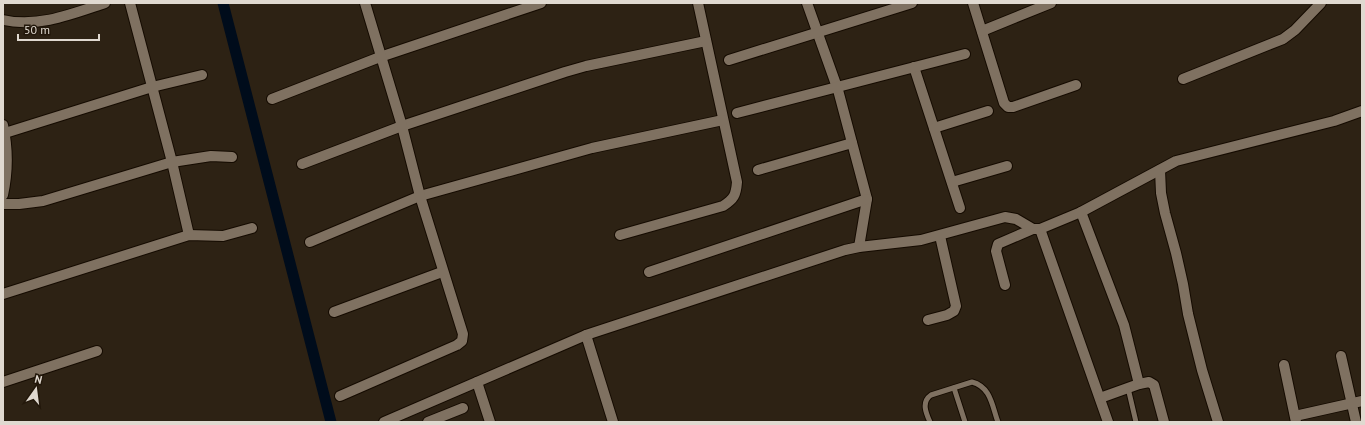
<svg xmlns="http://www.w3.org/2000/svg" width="1365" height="425" font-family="'PT Sans',sans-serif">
<rect width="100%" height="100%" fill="#2d2214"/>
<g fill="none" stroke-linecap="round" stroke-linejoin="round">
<polyline stroke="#000c1b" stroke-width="11" points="223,3 331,422"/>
<g stroke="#150b01" stroke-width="7">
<g id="service">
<polyline points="954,388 965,422"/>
<polyline points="1128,388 1136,422"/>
<path d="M930,422C926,413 921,402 931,395L972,382C991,387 992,406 998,422"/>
</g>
</g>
<g stroke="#150b01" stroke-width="12">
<g id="minor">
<polyline points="130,3 172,162 189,235"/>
<polyline points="807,3 838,90 867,199 859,247"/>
<polyline points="973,3 1004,103 1008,107 1013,107 1076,85"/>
<path d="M3,20C38,28 72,14 105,3"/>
<polyline points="982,31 1051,3"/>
<polyline points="729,60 912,3"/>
<polyline points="914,67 960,208"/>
<polyline points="1183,79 1283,39 1295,30 1321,3"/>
<polyline points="272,99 380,57 541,3"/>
<polyline points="737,113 965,54"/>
<path d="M3,125C8,148 8,172 3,195"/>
<polyline points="934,128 988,111"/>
<polyline points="5,133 152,87 202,75"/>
<polyline points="302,164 402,126 565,72 586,66 706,41"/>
<polyline points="758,170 852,143"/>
<polyline points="1160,170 1161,193 1165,213 1176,253 1183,284 1188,314 1202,370 1218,422"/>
<polyline points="952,182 1007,166"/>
<polyline points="3,204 19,204 43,201 172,162 211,156 232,157"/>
<polyline points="1081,212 1124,325 1139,384"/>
<polyline points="1040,229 1108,422"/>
<path d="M620,235L723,206C734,199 736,195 737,182L698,3"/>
<polyline points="310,242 420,196 592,148 723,120"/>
<polyline points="649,272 867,199"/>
<polyline points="1005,285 996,251 998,244 1033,229"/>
<polyline points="3,294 189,235 223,236 252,228"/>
<polyline points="334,312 442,272"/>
<polyline points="928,320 947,315 954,311 956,306 940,236"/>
<polyline points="586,335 613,422"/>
<polyline points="1341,356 1356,422"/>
<polyline points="1284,365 1296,422"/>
<polyline points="3,382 97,351"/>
<polyline points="477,382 490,422"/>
<polyline points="340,396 457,345 462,341 463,334 420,196 402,126 365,3"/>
<polyline points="1100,398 1139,384 1149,382 1154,385 1164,422"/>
<polyline points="1295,416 1362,401"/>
<polyline points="384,422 586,335 845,250 859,247 921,240 1005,217 1016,219 1033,229 1040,229 1081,212 1176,161 1334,121 1362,111"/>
<polyline points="428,422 463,408"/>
</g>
</g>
<use href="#service" stroke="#7f7161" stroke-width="5"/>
<use href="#minor" stroke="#7f7161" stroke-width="10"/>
</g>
<rect width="1365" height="425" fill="none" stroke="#e0d9d0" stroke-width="8"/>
<g transform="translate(36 389) rotate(14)" stroke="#23180b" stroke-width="3" paint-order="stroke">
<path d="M0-3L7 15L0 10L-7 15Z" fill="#e0d9d0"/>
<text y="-6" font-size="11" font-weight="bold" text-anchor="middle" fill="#e0d9d0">N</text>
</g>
<path d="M18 34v6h81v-6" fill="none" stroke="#e0d9d0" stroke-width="2"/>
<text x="24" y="34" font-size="12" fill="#e0d9d0" stroke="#23180b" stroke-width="3" paint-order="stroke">50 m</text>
</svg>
